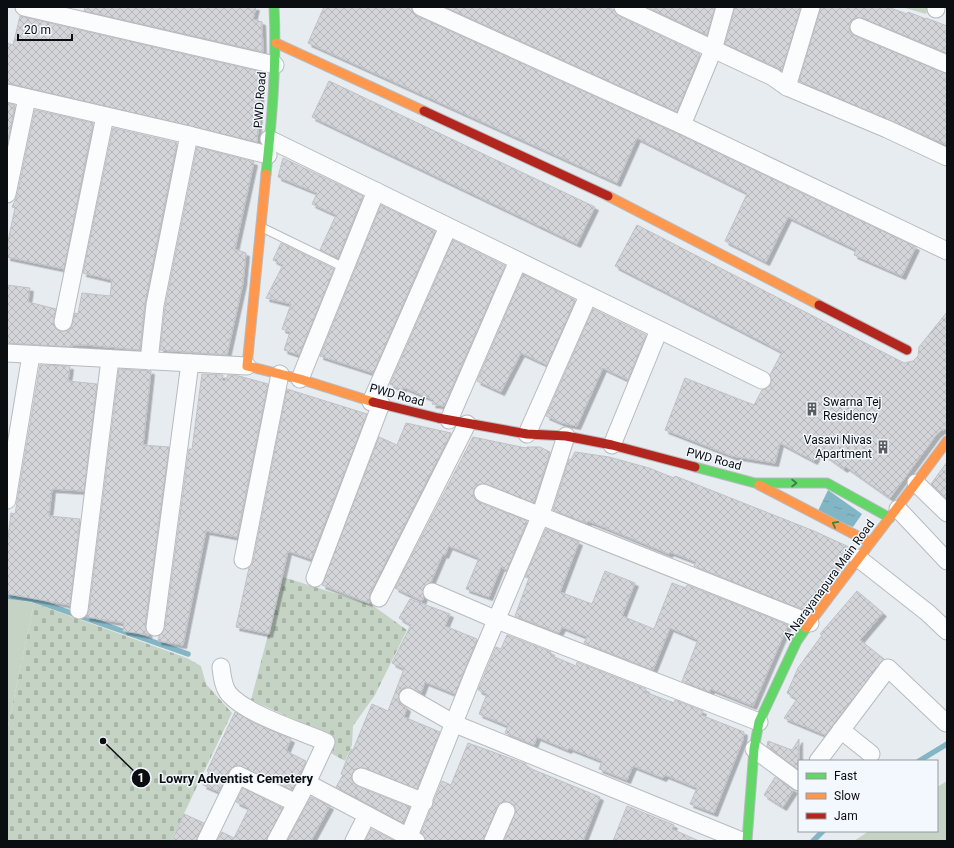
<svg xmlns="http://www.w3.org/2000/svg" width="954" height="848" font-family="Roboto,sans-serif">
<defs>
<pattern id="cemetery-stones" width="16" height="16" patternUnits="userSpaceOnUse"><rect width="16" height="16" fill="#c5d3c4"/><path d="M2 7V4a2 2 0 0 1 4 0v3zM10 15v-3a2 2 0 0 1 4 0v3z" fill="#a8b4a7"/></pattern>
<pattern id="water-ripples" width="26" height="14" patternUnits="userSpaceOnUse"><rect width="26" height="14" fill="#83b6c4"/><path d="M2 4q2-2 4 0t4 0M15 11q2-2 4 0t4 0" fill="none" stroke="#709ba7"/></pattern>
<pattern id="building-cross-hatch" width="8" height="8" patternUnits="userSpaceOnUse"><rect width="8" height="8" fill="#d3d5d9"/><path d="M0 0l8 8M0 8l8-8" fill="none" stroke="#b4b6b9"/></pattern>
<filter id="shadow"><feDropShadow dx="3.5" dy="3.5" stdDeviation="0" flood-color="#0004"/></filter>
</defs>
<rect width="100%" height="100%" fill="#e7ecf1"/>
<g fill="#c5d3c4">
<polygon points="902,7 928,7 926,14"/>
<polygon points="7,598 34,603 7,731"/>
<polygon points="947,781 947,841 854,841 869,831 937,831 937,787"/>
</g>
<g fill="url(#cemetery-stones)">
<polygon points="283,577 372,605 407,630 375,695 353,726 352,745 345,761 327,751 330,736 251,700"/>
<polygon points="34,603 187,658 201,666 206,684 232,713 171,841 7,841 7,731"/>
</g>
<polygon fill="url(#water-ripples)" points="828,490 862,514 853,527 817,513"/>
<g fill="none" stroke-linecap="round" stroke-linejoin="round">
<g stroke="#83b6c4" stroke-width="5.5">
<polyline points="7,596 31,599 188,654"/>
<polyline points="919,761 947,744"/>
<polyline points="813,841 823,831"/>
</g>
</g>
<g fill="url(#building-cross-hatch)" stroke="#bfc1c5" filter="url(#shadow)">
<polygon points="85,7 256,7 253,19 262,22 263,52 84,11"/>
<polygon points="324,7 411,7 413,12 417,16 678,134 916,247 902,276 854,255 856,250 788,217 766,262 725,241 747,194 745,192 637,138 617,183 308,43"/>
<polygon points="445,7 607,7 614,10 619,16 700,54 677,112"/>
<polygon points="647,7 715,7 707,35"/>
<polygon points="735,7 801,7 782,70 725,44"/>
<polygon points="821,7 888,7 907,14 908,12 926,19 926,18 947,26 947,53 862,18 853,19 849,28 851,33 855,36 947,74 947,145 799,81"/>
<polygon points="20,16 262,72 257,142 7,83 7,43 13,45"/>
<polygon points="329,81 595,207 577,244 312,117"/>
<polygon points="7,103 15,105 7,145"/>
<polygon points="35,110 93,123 64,269 7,257 7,246 15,208 12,207 17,196"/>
<polygon points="113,128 177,143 145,303 140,350 87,345 72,345 72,347 7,343 7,285 30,288 28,302 56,309 53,325 56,329 61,332 71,328 75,313 78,314 82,293 110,296 112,280 83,273"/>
<polygon points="197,147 254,162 235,249 246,253 243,283 227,355 160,350 165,307"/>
<polygon points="283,158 363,196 338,258 320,250 336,215 312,204 317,193 278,177"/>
<polygon points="381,205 435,231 373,373 320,356"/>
<polygon points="637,225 904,363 913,361 918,356 919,347 947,312 947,429 942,430 937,434 890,498 846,467 844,469 819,451 814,461 780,443 775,463 732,456 665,430 685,378 754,405 762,390 771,385 770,375 782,352 615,266"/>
<polygon points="453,240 505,266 444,406 432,404 434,400 403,387 402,390 390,384"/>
<polygon points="281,243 334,269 299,355 284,350 290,332 282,329 291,304 266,298 283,265 273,260"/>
<polygon points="523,274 575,300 547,365 521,353 501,392 477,381"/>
<polygon points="593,309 646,335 628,380 603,368 577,426 562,423 546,416"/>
<polygon points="40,365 70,366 68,381 97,384 84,491 52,489 49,516 80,519 70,605 7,594 7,545 11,513 15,514"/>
<polygon points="119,369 151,371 143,445 169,447 145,626 149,635 123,631 124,623 86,617 89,611"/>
<polygon points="202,374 223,375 222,380 225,381 228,375 239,376 268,384 237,537 206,531 183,645 158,641 159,636 165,628 189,449 192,449"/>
<polygon points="287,389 367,414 311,559 288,551 269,634 236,627 249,568 253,562"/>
<polygon points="406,423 451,433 370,593 369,603 322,585 379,437 397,445"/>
<polygon points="473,437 526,448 527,447 540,447 550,452 534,503 486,484 477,485 474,489 473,495 479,502 527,521 507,570 501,567 489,597 466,589 479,558 449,546 445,555 443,554 431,582 423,588 424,597 422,601 395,588"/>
<polygon points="575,452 609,457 649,468 674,478 675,476 814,531 849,547 846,553 805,609 796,607 694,566 696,562 670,552 669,554 601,526 588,521 587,523 553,510 569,459 571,460"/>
<polygon points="947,462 947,499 931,484"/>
<polygon points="546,529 579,542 560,592 592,604 605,571 635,583 622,616 654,629 672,583 686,588 687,585 788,625 753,706 711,689 710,692 682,681 698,640 670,628 653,670 584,643 587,637 562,627 559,633 515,616 529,578 525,577"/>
<polygon points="857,591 883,613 860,640 884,659 825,735 784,718 797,699 787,693 798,668 822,635 820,634"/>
<polygon points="410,599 450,614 445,626 477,639 455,694 425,682 421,693 408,687 403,688 399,692 399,702 407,708 404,717 440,732 417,789 364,768 355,769 352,774 351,779 357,786 410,807 403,823 336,787 343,775 341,774 351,749 353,750 372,704 388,711 404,669 392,663 411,625 399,618"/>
<polygon points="507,635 551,652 550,655 576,666 577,662 646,689 645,692 674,703 675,700 703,711 701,715 744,732 743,740 714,813 690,804 697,788 665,775 663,778 633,766 627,780 599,769 602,761 569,748 568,750 537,737 534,745 505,733 508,726 479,714 487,694 478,690 496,647 501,649"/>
<polygon points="235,712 256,724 291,739 286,751 306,761 292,790 238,765 229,770 219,792 203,785 209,772 207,771"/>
<polygon points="799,739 799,770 767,746 768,741 792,750"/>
<polygon points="468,743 526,764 526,766 534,770 600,797 583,841 504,841 516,810 514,805 505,801 500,803 497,807 483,841 426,841 421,833 442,781 451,785"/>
<polygon points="775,777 794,790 783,807 764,795"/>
<polygon points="243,788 283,808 266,841 217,841 222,832 234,838 249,808 236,802"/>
<polygon points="311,797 330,806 311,841 287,841"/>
<polygon points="627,806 674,825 672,829 699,841 613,841"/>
<polygon points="184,814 204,823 196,841 172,841"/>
<polygon points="371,829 395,841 365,841"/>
</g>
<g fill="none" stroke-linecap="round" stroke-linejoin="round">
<g stroke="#b7bbbf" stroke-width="10">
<polyline id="lane" points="263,228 345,268"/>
</g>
<g stroke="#b7bbbf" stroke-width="19">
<g id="street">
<polyline points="24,7 275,65"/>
<polyline points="421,7 682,125 947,251"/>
<polyline points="623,7 773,77 787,87 887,129 947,157"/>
<polyline points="936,9 936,7"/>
<polyline points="859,27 947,64"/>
<polyline points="787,87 811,7"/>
<polyline points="7,93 189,135 268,155"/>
<polyline points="682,125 713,50 725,7"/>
<polyline points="269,139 762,380"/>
<polyline points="7,194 27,98"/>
<polyline points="63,322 105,116"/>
<polyline points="7,353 247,366"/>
<polyline points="149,361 155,305 189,135"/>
<polyline points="300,379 376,191"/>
<polyline points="371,402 448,227"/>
<polyline points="449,420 518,261"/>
<polyline points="527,434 588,296"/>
<polyline points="612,445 659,330"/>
<polyline points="916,483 947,513"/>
<polyline points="483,493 810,623"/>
<polyline points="7,500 31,355"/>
<polyline points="898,509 947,561"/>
<polyline points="858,558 928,613 947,631"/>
<polyline points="243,560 280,374"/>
<polyline points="315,578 381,404"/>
<polyline points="432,592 497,620 759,722"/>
<polyline points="379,598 467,424"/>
<polyline points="79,610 110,359"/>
<polyline points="155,627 190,363"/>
<path d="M221,667C222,675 223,687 229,694C246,714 300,731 326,742L307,783L276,841"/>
<polyline points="408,697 455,724 742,841"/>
<polyline points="841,730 871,754"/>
<polyline points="754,749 799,782"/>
<polyline points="818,761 888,668 946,723"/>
<polyline points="361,777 424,802"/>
<polyline points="307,783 416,841"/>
<polyline points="206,841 238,775 296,803"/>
<polyline points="354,841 367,815"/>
<polyline points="407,841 475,670 540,517 566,436"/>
<polyline points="493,841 506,811"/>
</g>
</g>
<g stroke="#b7bbbf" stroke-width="11">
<g id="fast">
<path d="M266,174C272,118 277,63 274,7"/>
<polyline points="695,467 755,483 827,483 890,518"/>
<polyline points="747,841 754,749 759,722 797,641 806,628"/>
</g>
</g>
<g stroke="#b7bbbf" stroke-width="11">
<g id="slow">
<polyline points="276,43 424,111"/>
<polyline points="266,174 247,366 300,379 373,402"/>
<polyline points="608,196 819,305"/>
<polyline points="759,485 869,542"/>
<path d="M806,628C853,565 901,504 947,441"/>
</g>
</g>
<g stroke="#b7bbbf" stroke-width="11">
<g id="jam">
<polyline points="424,111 608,196"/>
<polyline points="819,305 907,350"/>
<polyline points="373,402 438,418 527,434 566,436 612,445 695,467"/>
</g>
</g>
<use href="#lane" stroke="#fbfcfd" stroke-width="8"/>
<use href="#street" stroke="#fbfcfd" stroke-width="17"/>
<use href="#fast" stroke="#63d668" stroke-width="9"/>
<use href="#slow" stroke="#ff974d" stroke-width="9"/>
<use href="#jam" stroke="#b3261e" stroke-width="9"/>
</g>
<defs><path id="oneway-chevron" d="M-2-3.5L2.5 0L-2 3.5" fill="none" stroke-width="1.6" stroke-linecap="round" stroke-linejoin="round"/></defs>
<g stroke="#3b7c41">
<use href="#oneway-chevron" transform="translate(794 483)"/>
<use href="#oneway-chevron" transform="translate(835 524) rotate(-152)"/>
</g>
<defs>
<g id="building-bare" transform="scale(1.08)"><path d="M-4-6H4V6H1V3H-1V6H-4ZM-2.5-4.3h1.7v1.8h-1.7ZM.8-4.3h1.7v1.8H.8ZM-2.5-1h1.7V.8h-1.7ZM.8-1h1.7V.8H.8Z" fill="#585c5f" stroke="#f3f8fe" stroke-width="2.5" paint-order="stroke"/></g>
</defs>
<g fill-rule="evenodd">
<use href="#building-bare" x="812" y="409"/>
<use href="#building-bare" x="883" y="447"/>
</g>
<g text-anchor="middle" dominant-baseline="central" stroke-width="3" stroke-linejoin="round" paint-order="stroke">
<g font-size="12" fill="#0b0e11" stroke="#f3f8fe">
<text transform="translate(260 100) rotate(-86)">PWD Road</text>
<text transform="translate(397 395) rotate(15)">PWD Road</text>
<text transform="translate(714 459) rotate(15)">PWD Road</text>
<text transform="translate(829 580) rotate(-54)">A Narayanapura Main Road</text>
</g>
<g font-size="12" fill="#0b0e11" stroke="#f3f8fe" text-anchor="start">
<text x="823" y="402">Swarna Tej<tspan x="823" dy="14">Residency</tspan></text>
<text x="872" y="440" text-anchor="end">Vasavi Nivas<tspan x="872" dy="14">Apartment</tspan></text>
</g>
</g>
<path fill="none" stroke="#0b0e11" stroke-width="1.5" d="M103 741L141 778"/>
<g fill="#0b0e11" stroke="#f3f8fe" stroke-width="1.5">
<circle cx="103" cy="741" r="4"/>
<circle cx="141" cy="778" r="10"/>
</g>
<g font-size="12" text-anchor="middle" font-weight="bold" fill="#fff">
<text x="141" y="782">1</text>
</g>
<g font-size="13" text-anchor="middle" font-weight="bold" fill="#0b0e11" stroke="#f3f8fe" stroke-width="3" stroke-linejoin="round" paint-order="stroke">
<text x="236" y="783">Lowry Adventist Cemetery</text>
</g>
<rect width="954" height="848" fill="none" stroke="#0b0e11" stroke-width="16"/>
<rect x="798" y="760" width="140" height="72" fill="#f3f8fe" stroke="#969a9f"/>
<rect x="806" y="773" width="20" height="6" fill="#63d668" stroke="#969a9f"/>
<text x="834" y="780" font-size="12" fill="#0b0e11">Fast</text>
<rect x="806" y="793" width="20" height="6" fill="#ff974d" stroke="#969a9f"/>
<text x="834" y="800" font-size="12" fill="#0b0e11">Slow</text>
<rect x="806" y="813" width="20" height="6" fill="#b3261e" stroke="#969a9f"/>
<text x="834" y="820" font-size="12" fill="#0b0e11">Jam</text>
<path d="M18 34v6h54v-6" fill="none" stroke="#0b0e11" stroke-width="2"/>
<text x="24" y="34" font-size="12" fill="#0b0e11" stroke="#f3f8fe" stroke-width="3" paint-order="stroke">20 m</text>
</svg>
